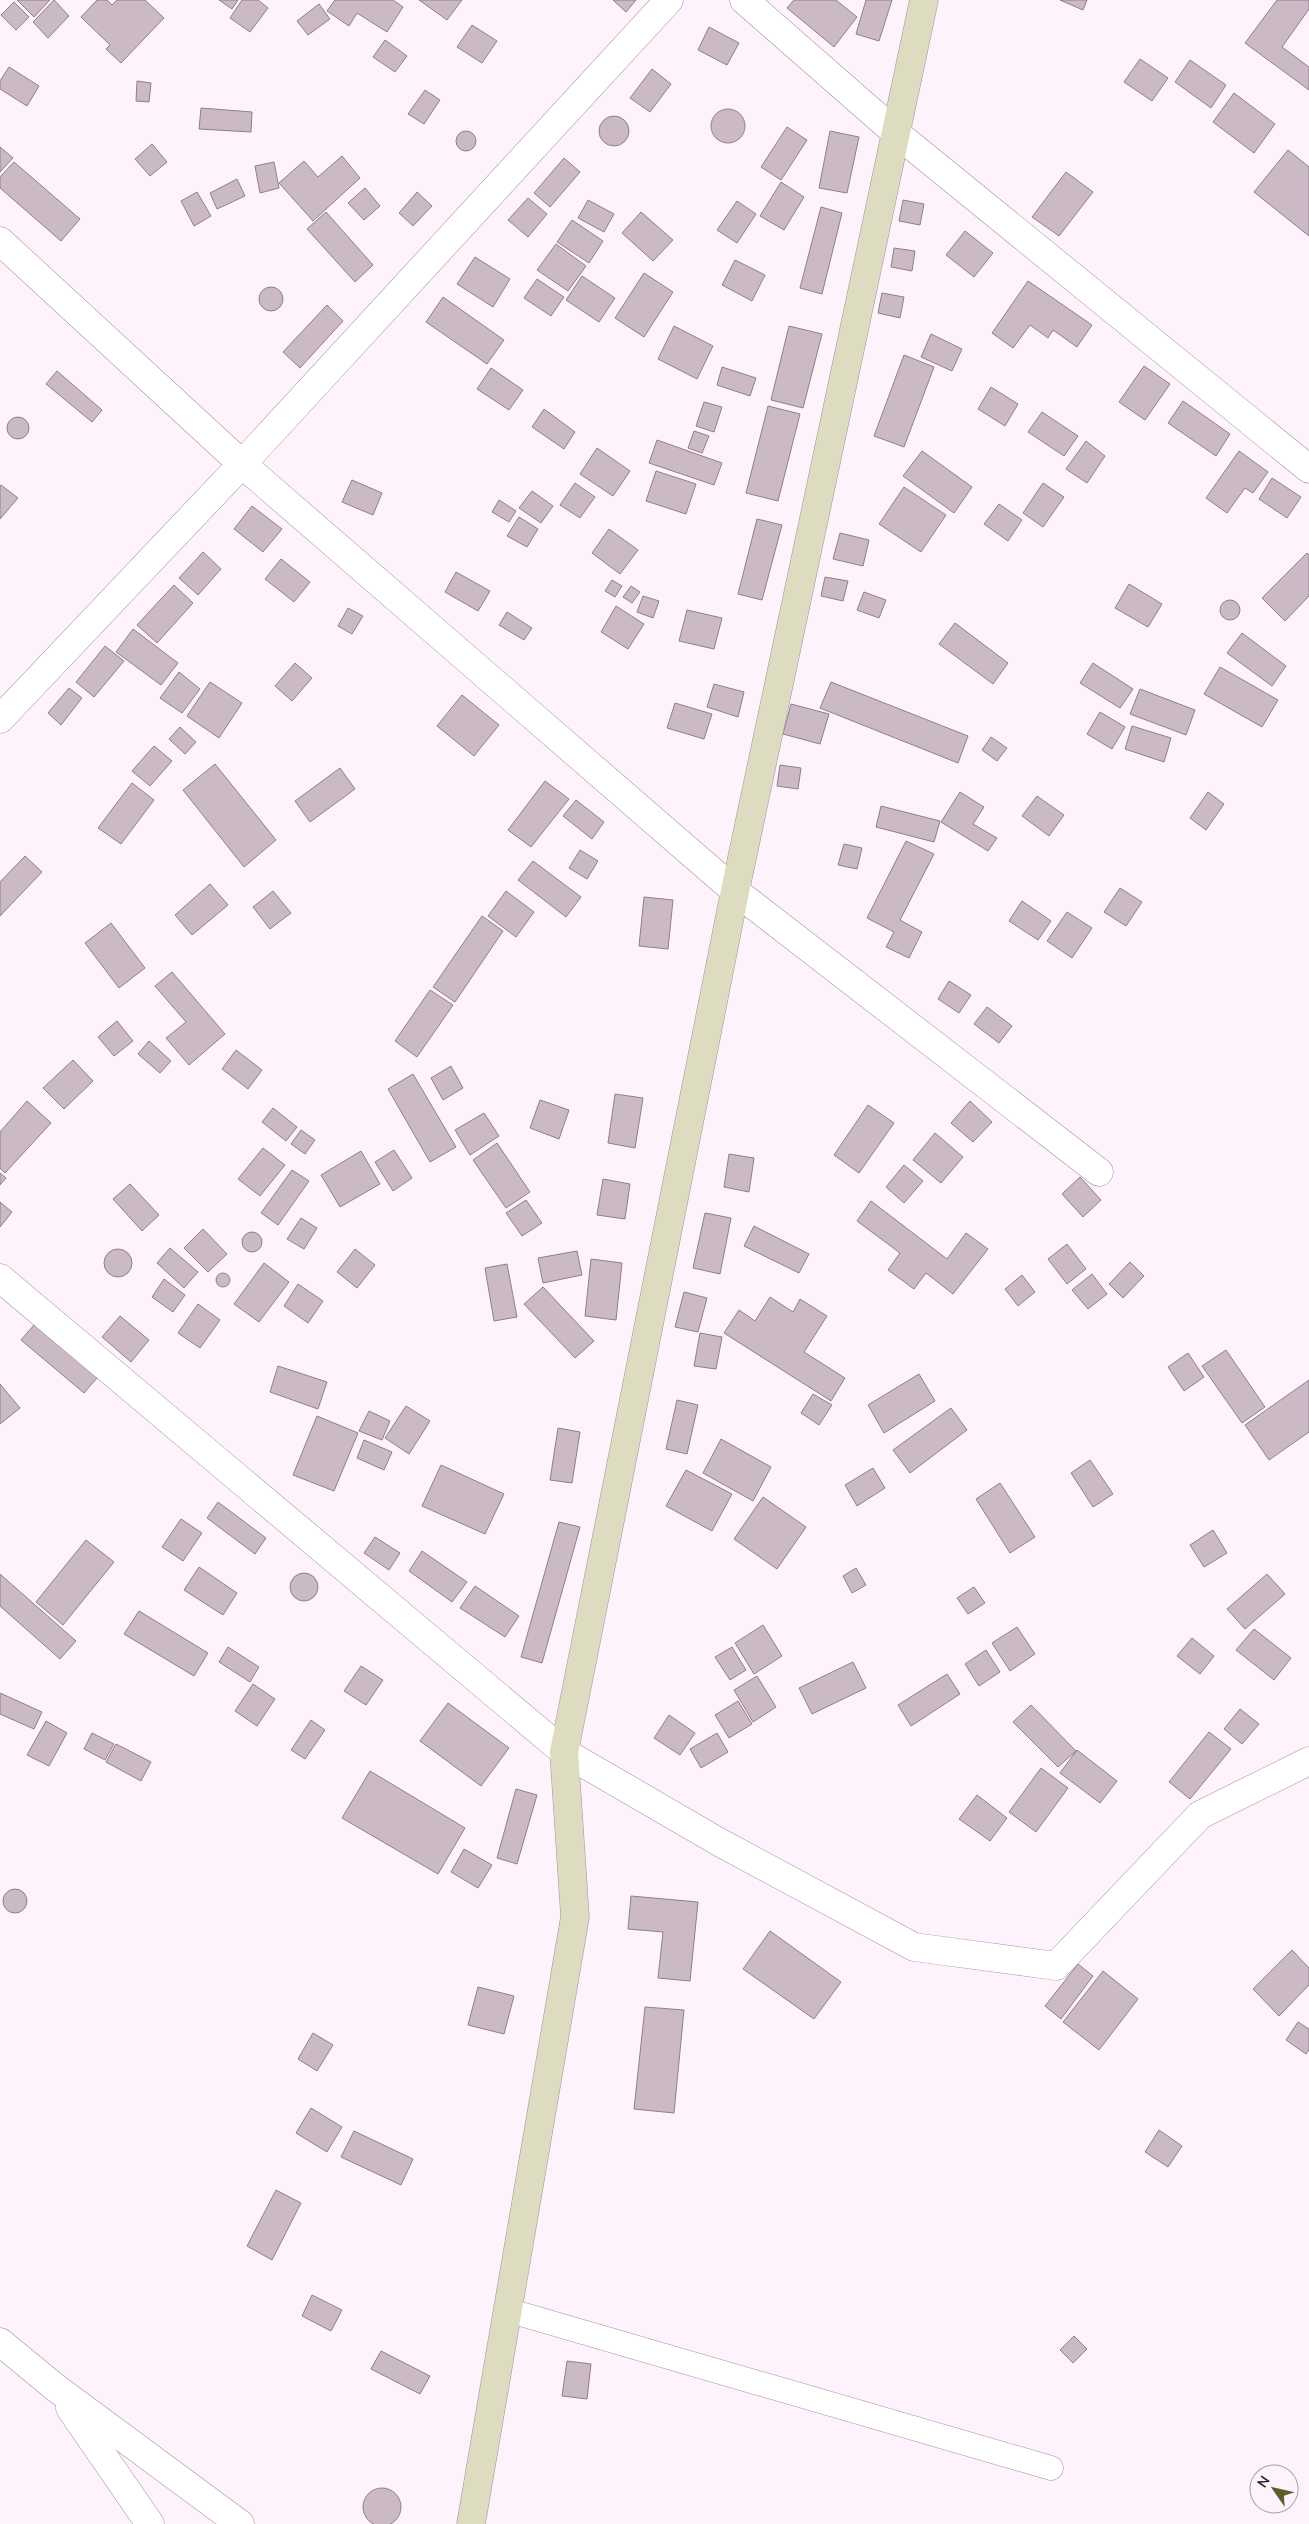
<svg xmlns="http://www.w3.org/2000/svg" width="1309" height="2524" font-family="'Nunito Sans',sans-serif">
<rect width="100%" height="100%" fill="#fef3fc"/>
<g fill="#cbb9c6" stroke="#8f7f8c">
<polygon points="17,0 50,0 34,17"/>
<polygon points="54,0 69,16 48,38 33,22"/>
<polygon points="97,0 107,0 112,5 117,0 145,0 164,18 121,63 106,49 110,45 81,17"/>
<polygon points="219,0 238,0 232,9"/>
<polygon points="242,0 258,0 268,8 250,32 230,18"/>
<polygon points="335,0 393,0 403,7 387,32 357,13 349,26 327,11"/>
<polygon points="419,0 462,0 447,20"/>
<polygon points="613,0 636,0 626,12"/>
<polygon points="794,0 836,0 857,17 834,47 787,8"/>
<polygon points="866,0 892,0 879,41 856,34"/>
<polygon points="1060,0 1087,0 1083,10"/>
<polygon points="1277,0 1309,0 1309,9 1282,47 1309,67 1309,90 1245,43"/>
<polygon points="14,2 29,17 16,30 1,15"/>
<polygon points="319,4 330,19 308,35 297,21"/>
<polygon points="472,25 497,41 482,63 457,47"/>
<polygon points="709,27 739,43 727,65 698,50"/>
<polygon points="385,40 407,56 395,72 373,57"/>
<polygon points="1140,59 1168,78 1152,101 1124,82"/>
<polygon points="1190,60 1226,85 1211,108 1175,82"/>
<polygon points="9,67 39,86 27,106 0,89 0,81"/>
<polygon points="652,69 671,84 650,112 630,98"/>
<polygon points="137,81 151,83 149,102 136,101"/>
<polygon points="425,90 440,100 424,124 408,114"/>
<polygon points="1234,93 1275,124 1254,153 1213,122"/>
<polygon points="201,108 252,112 251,132 199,129"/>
<circle cx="728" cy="126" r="17"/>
<circle cx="614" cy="131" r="15"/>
<polygon points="787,127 807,140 781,180 761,167"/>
<polygon points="830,131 859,137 847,193 819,188"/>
<circle cx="466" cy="141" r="10"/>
<polygon points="152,144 167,162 150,176 135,159"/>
<polygon points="0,147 13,158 0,172"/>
<polygon points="1288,150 1309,167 1309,236 1254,192"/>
<polygon points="342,156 360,178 313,221 279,183 304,161 318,177"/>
<polygon points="564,158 580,172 550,207 534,193"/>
<polygon points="14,162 80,219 61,241 0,188 0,177"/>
<polygon points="274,162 279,188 260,193 255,166"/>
<polygon points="1066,172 1093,192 1059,236 1032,217"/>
<polygon points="237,179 245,196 217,209 210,193"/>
<polygon points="781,182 804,197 784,230 760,216"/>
<polygon points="365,188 380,206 364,220 348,203"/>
<polygon points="197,192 211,216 194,226 181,201"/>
<polygon points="417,192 432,206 413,226 399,213"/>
<polygon points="528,198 547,214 528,237 508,220"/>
<polygon points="588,200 614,214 604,232 578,218"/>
<polygon points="903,200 924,204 920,225 899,221"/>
<polygon points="737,201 756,214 737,243 717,230"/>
<polygon points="821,207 842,213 822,294 800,288"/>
<polygon points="326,212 373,265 355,282 307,229"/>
<polygon points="641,212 673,240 653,261 622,233"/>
<polygon points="572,220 603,241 589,263 557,242"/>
<polygon points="965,231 993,253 974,277 946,255"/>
<polygon points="556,244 586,266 568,291 537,270"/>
<polygon points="894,248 915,251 912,271 891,267"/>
<polygon points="475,257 510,279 493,307 457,284"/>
<polygon points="735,260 765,275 752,301 722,285"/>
<polygon points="644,273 673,292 644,337 615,318"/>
<polygon points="582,276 615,298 599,322 566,300"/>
<polygon points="537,279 564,297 551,316 524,298"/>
<polygon points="1028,281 1092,325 1077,347 1053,330 1048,338 1030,325 1013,348 992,333"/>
<circle cx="271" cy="299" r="12"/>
<polygon points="882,293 904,297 900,318 878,313"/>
<polygon points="443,297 504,340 487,364 426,322"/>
<polygon points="327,305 343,321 300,368 283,352"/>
<polygon points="674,326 713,346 697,379 658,359"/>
<polygon points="789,326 822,334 803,408 771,400"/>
<polygon points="931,334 962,349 952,371 921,357"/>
<polygon points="904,355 934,367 904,447 874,436"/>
<polygon points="1144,366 1170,384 1145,420 1119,402"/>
<polygon points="722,367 756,378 750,396 717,385"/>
<polygon points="491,368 523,390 509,410 477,389"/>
<polygon points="57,371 102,410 92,422 46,384"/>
<polygon points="991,387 1018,404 1005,426 978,409"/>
<polygon points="1183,401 1230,434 1216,456 1168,423"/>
<polygon points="704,402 722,407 714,432 696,426"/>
<polygon points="768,406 800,414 778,501 746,493"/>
<polygon points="544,409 575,432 564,449 532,427"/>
<polygon points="1042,412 1078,436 1064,456 1028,432"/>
<circle cx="18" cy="428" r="11"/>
<polygon points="694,431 709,436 702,453 688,448"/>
<polygon points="657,440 722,463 714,485 649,463"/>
<polygon points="1086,441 1105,456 1087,483 1066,469"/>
<polygon points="597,448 630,471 613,496 580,474"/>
<polygon points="922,451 972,487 954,513 903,476"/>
<polygon points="1239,451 1268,472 1253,493 1245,488 1227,513 1206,498"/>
<polygon points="656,471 696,484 686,514 646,501"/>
<polygon points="1272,478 1301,497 1287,518 1259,499"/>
<polygon points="352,480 382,493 373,515 342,502"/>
<polygon points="575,483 595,497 580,518 560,505"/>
<polygon points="1043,483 1064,497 1043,527 1023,513"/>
<polygon points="1,485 18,498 0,519 0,486"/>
<polygon points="904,487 946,515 921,552 879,524"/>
<polygon points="532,491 553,506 541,523 519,508"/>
<polygon points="499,500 516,511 509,522 492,512"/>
<polygon points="999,504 1022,520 1008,541 984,524"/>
<polygon points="252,506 282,529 263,552 234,529"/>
<polygon points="519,517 538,529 527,547 507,536"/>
<polygon points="757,519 782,525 762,600 738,594"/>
<polygon points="609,529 638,550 620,574 592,553"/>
<polygon points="840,533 869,540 863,566 833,559"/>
<polygon points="203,552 221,569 198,595 179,578"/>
<polygon points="1307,553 1309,555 1309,596 1285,621 1262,598"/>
<polygon points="281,559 310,582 294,602 265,579"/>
<polygon points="456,572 490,591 478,611 445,592"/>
<polygon points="825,577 848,581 843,601 821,596"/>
<polygon points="612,580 622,586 615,597 605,591"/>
<polygon points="1129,584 1162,604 1148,627 1115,608"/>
<polygon points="174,585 193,603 157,643 137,625"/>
<polygon points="631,586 640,592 632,603 623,597"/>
<polygon points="864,592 886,600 879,618 857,610"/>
<polygon points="643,596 659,601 653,618 637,612"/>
<circle cx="1230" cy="610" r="10"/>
<polygon points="616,606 644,624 628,649 601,632"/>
<polygon points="348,608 363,616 352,634 338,626"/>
<polygon points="687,610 722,618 714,649 679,641"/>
<polygon points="507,612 532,628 524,640 499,625"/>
<polygon points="955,623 1008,663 993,684 939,644"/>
<polygon points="133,629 178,663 161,685 116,652"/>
<polygon points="1242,633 1286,666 1272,686 1227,653"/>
<polygon points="105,646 124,661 94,697 76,682"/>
<polygon points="295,663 312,678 292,701 275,686"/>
<polygon points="1093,663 1133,689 1120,708 1080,683"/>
<polygon points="1220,667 1278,700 1262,727 1204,694"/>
<polygon points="179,672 200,689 182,713 160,698"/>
<polygon points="210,682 242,703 219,738 187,716"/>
<polygon points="831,682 968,736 958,763 820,708"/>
<polygon points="714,684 744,692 738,717 707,707"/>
<polygon points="69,688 82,698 61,725 48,713"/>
<polygon points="1140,689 1195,710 1186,735 1130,714"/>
<polygon points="462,695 499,725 474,756 437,726"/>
<polygon points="675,703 712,714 704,739 667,728"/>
<polygon points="791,704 829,714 820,744 783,734"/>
<polygon points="1100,712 1125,727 1112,749 1087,734"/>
<polygon points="1132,726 1171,738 1164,762 1125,749"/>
<polygon points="180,727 196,742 185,754 169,739"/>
<polygon points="991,737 1007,748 997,761 982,750"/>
<polygon points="154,746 172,761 150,786 132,771"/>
<polygon points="215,764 276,840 244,867 183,790"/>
<polygon points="780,765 801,768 798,789 777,786"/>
<polygon points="340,768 355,789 310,822 295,801"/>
<polygon points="545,781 569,799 531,847 508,830"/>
<polygon points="132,783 154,800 121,844 98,828"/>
<polygon points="960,792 984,807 973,824 997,838 988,851 941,822"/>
<polygon points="1208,792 1224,804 1206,830 1190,818"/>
<polygon points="1037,796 1064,815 1049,836 1022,816"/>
<polygon points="576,800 604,822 592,839 563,816"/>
<polygon points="881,806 940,821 934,842 876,827"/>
<polygon points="906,841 934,854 900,920 922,932 909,958 886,947 894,932 867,918"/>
<polygon points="844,844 862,848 857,869 838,865"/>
<polygon points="580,850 598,861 587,879 569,868"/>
<polygon points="25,856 42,872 0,916 0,882"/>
<polygon points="533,861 581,897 566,917 518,880"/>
<polygon points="210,884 228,905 192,935 175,915"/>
<polygon points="1120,888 1142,902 1126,926 1104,912"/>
<polygon points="273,891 291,913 270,929 253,907"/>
<polygon points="506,891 534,912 516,937 488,916"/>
<polygon points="644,897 673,900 668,949 639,946"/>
<polygon points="1022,901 1051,921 1038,940 1009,921"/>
<polygon points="1067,912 1092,928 1072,958 1047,941"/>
<polygon points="482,916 503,931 455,1002 433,987"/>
<polygon points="111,923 145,968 119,988 85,943"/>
<polygon points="172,972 225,1034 189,1065 166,1038 186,1022 155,986"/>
<polygon points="949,981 971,995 959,1013 938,999"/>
<polygon points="430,990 453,1005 417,1057 395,1041"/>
<polygon points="987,1007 1012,1026 999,1043 974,1024"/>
<polygon points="117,1021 133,1041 114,1056 98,1037"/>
<polygon points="149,1041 171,1061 160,1073 138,1054"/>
<polygon points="236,1050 262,1070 248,1089 222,1069"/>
<polygon points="73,1060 93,1081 64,1109 43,1088"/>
<polygon points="451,1066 463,1088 443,1100 431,1078"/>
<polygon points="413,1074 456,1147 430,1162 388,1089"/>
<polygon points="615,1094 643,1098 635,1148 608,1143"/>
<polygon points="540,1100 569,1110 559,1139 530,1128"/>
<polygon points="27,1101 51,1123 5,1173 0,1168 0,1132"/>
<polygon points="970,1101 992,1122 973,1142 951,1123"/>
<polygon points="868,1105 894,1123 859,1173 834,1155"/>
<polygon points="273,1108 297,1127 286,1141 262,1122"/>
<polygon points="484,1113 499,1136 470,1155 455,1130"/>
<polygon points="301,1130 315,1140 305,1154 291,1144"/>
<polygon points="935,1133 963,1157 941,1183 913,1160"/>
<polygon points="497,1143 530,1192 506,1208 473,1160"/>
<polygon points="263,1148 285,1165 260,1196 238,1179"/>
<polygon points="394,1150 412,1178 393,1191 375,1162"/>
<polygon points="361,1151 380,1184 340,1207 321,1175"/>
<polygon points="729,1154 754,1158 749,1192 724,1187"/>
<polygon points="904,1165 923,1181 904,1203 886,1187"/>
<polygon points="292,1170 309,1181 278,1225 261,1213"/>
<polygon points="0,1173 6,1178 0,1185"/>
<polygon points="1080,1177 1101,1200 1083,1217 1062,1194"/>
<polygon points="603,1179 630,1184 625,1219 597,1215"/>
<polygon points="130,1184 159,1215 142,1231 113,1199"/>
<polygon points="526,1200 542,1223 522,1236 506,1213"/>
<polygon points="871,1201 947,1259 966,1233 988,1249 953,1294 926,1273 914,1289 888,1270 900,1253 857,1221"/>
<polygon points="0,1202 12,1212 0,1227"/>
<polygon points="705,1213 731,1218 720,1274 693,1268"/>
<polygon points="301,1218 317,1228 304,1249 287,1239"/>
<polygon points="754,1226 809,1254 799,1273 744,1246"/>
<polygon points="203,1229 227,1254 208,1272 184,1248"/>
<circle cx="252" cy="1242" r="10"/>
<polygon points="1067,1244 1086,1269 1067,1284 1048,1259"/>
<polygon points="170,1248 198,1272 184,1288 157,1263"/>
<polygon points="355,1249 375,1265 357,1288 337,1272"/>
<circle cx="118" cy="1263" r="14"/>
<polygon points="577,1251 582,1275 543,1283 538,1258"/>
<polygon points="591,1259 622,1263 616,1320 585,1316"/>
<polygon points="1130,1262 1144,1276 1123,1298 1109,1284"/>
<polygon points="264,1263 289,1282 259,1322 234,1304"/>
<polygon points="507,1264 517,1317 494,1321 485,1268"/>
<circle cx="223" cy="1280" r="7"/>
<polygon points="1092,1274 1107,1294 1088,1309 1072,1290"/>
<polygon points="1022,1275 1035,1292 1018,1306 1005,1289"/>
<polygon points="164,1279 185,1295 173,1312 152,1297"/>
<polygon points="298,1284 323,1301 308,1323 284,1306"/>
<polygon points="543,1287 594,1341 575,1358 524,1304"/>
<polygon points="684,1292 707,1298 698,1332 675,1327"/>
<polygon points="770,1297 793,1312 800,1299 827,1316 804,1352 845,1378 831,1401 724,1333 739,1310 755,1321"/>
<polygon points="198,1304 220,1320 200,1348 178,1333"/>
<polygon points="120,1316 149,1340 131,1362 102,1337"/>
<polygon points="41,1317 104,1370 84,1393 21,1340"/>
<polygon points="700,1333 722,1337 716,1369 694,1366"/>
<polygon points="1226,1350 1265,1407 1242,1423 1202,1366"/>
<polygon points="1188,1353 1204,1377 1184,1391 1168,1367"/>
<polygon points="278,1366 327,1382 318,1409 270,1392"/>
<polygon points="919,1374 935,1401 884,1433 868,1405"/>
<polygon points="1309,1380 1309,1432 1269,1460 1245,1425"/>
<polygon points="0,1384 20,1408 0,1424"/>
<polygon points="813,1394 832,1405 819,1425 801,1413"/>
<polygon points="677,1400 698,1405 687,1454 666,1449"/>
<polygon points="406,1406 430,1421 409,1454 385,1438"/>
<polygon points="951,1408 967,1430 910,1473 893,1450"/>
<polygon points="369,1411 390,1421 382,1440 359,1431"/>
<polygon points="317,1416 358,1433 334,1491 293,1475"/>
<polygon points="558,1428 580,1432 572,1483 550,1480"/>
<polygon points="721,1439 771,1467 753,1501 703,1473"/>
<polygon points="364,1440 392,1452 384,1470 357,1458"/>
<polygon points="1090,1460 1113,1494 1093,1507 1071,1473"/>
<polygon points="441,1465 504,1494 485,1534 422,1506"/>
<polygon points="873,1468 885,1488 857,1506 845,1485"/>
<polygon points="686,1470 732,1494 712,1531 666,1506"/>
<polygon points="1000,1483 1035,1537 1010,1553 976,1499"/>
<polygon points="763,1497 806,1527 777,1569 734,1539"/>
<polygon points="218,1502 266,1538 255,1554 207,1518"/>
<polygon points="181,1519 202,1533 183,1561 162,1547"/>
<polygon points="559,1522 580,1527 542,1663 521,1657"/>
<polygon points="1213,1530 1227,1553 1204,1567 1190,1545"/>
<polygon points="375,1537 400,1553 389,1570 364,1553"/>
<polygon points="86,1540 114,1562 63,1625 36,1602"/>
<polygon points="422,1551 467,1582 452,1602 409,1571"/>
<polygon points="199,1567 237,1593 223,1615 184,1590"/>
<polygon points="856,1568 866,1585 852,1593 843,1576"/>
<circle cx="304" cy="1587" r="14"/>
<polygon points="0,1574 76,1641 60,1659 0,1606"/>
<polygon points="1267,1574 1285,1594 1245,1629 1227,1609"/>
<polygon points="475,1586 519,1616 505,1637 460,1608"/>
<polygon points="974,1587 985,1603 968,1614 957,1598"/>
<polygon points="139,1611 208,1653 194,1676 124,1634"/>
<polygon points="763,1625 782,1656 754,1674 735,1643"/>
<polygon points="1017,1627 1035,1654 1010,1671 992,1643"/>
<polygon points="1254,1629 1291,1658 1274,1680 1236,1650"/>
<polygon points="1192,1638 1214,1656 1200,1674 1177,1656"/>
<polygon points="228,1647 259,1667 250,1682 219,1662"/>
<polygon points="732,1647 746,1670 730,1680 715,1657"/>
<polygon points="986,1650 1000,1672 979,1686 965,1664"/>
<polygon points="853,1662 866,1688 812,1714 799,1688"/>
<polygon points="361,1666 383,1680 366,1705 344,1691"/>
<polygon points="947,1674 960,1694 911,1726 898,1705"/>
<polygon points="757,1676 776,1707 753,1722 734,1690"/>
<polygon points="253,1684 275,1699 257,1726 235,1711"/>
<polygon points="0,1693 42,1712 34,1729 0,1714"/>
<polygon points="738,1701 752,1724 729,1738 715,1715"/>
<polygon points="448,1703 509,1748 481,1786 420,1741"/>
<polygon points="1031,1705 1076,1751 1058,1767 1013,1722"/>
<polygon points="1240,1709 1259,1724 1242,1744 1224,1729"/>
<polygon points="669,1715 695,1733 680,1755 654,1738"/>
<polygon points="311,1720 325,1730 305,1759 291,1750"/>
<polygon points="46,1721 67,1733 49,1766 27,1755"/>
<polygon points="1209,1732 1231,1749 1190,1799 1169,1782"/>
<polygon points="92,1733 114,1744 105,1760 84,1749"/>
<polygon points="717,1733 728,1752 701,1768 690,1749"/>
<polygon points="116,1744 151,1762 141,1781 106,1762"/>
<polygon points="1077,1750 1117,1781 1100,1803 1060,1773"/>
<polygon points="1041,1768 1068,1788 1036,1832 1009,1812"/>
<polygon points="370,1771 465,1828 438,1874 342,1818"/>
<polygon points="516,1789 537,1795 517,1864 497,1858"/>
<polygon points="977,1795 1007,1818 990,1841 959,1819"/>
<polygon points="464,1849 492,1865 478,1888 451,1872"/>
<circle cx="15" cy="1901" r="12"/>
<polygon points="631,1896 698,1902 690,1981 658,1978 663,1932 628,1929"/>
<polygon points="770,1931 841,1982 814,2019 743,1969"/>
<polygon points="1292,1950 1309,1968 1309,1985 1279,2016 1253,1989"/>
<polygon points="1078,1964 1093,1976 1061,2019 1045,2006"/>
<polygon points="1103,1971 1138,1999 1099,2050 1063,2022"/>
<polygon points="478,1987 514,1996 504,2034 468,2025"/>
<polygon points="645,2007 684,2010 674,2113 634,2109"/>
<polygon points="1298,2022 1309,2029 1309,2050 1306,2054 1286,2040"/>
<polygon points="313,2033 333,2045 317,2071 298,2059"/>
<polygon points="311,2108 342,2127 327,2152 296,2133"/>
<polygon points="1159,2130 1182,2146 1168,2167 1145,2152"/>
<polygon points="354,2131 413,2159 401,2185 341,2157"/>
<polygon points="276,2190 301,2203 272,2260 247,2246"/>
<polygon points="312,2295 342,2310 331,2331 302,2316"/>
<polygon points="1074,2336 1087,2349 1073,2363 1060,2350"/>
<polygon points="381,2351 430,2376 420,2394 371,2369"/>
<polygon points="567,2361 591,2364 587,2399 562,2396"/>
<circle cx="382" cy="2507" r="19"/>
</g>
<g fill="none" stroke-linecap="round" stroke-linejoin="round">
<g stroke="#a1909d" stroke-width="25">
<polyline id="lane" points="507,2310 1051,2468"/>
</g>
<g stroke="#a1909d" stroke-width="29">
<g id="street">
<polyline points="744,0 896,133 1309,469"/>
<polyline points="0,241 242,464 735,891 1099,1172"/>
<polyline points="0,719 242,464 669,0"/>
<polyline points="0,1278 564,1752 719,1842 914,1947 1056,1966 1200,1815 1309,1761"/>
<polyline points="0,2342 56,2388 240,2524"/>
<polyline points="70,2408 150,2524"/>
</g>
</g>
<g stroke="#a1909d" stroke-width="29">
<polyline id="secondary" points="471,2524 575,1917 564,1752 735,891 924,0"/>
</g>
<use href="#lane" stroke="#fff" stroke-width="24"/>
<use href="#street" stroke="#fff" stroke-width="28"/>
<use href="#secondary" stroke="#dddcc0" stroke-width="28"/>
</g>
<g transform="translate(1274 2489) rotate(304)"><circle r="24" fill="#fef3fc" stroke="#a9a0a7"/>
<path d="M0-4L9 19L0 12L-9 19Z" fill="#5f5e2b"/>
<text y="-8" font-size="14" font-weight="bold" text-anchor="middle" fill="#292328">N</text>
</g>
</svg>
